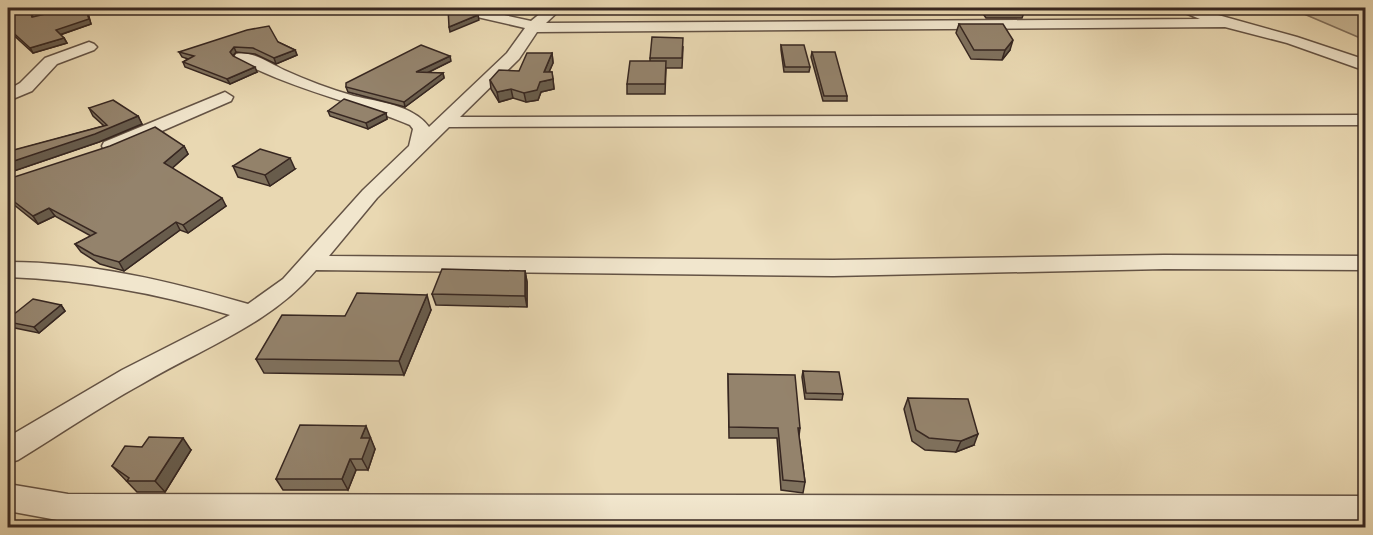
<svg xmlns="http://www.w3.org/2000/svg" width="1373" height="535" font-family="'EB Garamond',serif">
<rect width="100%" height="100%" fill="#e9d8b2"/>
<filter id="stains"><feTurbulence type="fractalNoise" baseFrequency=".00333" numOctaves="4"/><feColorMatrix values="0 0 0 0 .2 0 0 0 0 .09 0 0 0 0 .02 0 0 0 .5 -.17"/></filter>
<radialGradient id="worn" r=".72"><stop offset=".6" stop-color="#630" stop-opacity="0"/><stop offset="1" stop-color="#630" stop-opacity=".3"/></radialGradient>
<polygon fill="#cbba99" stroke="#81705d" stroke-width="1.5" points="1290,8 1365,8 1365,40"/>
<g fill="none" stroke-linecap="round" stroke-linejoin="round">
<g stroke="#645345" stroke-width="3">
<g id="street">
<path d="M449,8H472L531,21L547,8H562L546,23L1200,19L1173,8H1193L1297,37L1366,60V71L1287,43L1225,27L537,32L519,59L460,117L1366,115V125L449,127L377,198L329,256L833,260L1164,255L1366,256V270L1164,269L833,276L316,270C270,325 200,349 140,385C98,408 59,435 18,460L8,463V437L122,370L230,315C157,293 84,280 8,277V262C90,262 169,281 248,304L283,279L363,190L409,146L413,129L410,125C360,104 307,93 258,70C250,67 240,64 234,57L236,54C251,50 271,64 284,70C306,80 330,89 354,96C379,102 413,105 429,127L507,53L525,28L451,11Z"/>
<polygon points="89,42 94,44 97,47 94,50 57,64 32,91 8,101 8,90 20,83 45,58"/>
<polygon points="225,92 233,97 231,101 118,150 104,150 102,146 104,142"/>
<polygon points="8,484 68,494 1366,496 1366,524 68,522 8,511"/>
</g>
</g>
<use href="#street" fill="#f1e6cd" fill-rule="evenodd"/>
</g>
<g fill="#7f715d" stroke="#372721" stroke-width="1.5">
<polygon points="31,8 33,17 71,8 86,8 91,24 60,35 64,38 67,43 33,53 9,31 8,35 8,9"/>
<polygon points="480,8 512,8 503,12"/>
<polygon points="979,8 1023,8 1025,10 1022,18 986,18"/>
<polygon points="959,24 1010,50 1002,60 971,59 956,33"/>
<polygon points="278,42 295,50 297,55 276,64 255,54 236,52 233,56 257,72 230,84 185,67 183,62 188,59 182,57 179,52"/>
<polygon points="781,45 810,67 809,72 784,72 781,50"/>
<polygon points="683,47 682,68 666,68 665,94 627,94 627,84 650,61 650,58"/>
<polygon points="812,52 847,96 847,101 823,101 811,57"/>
<polygon points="552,53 553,63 549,72 552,72 554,89 541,92 538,100 526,102 513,98 499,102 491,89 490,80 519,71"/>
<polygon points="451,61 427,73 443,73 444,78 405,107 348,92 346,87"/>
<polygon points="89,108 138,116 142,124 99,142 8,173 8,152 104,126 93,116"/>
<polygon points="328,111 386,113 387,119 368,129 330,116"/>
<polygon points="184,146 188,154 172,168 226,206 188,233 180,230 124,271 100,264 81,252 75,244 91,236 55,216 38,224 8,200 8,179"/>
<polygon points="233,166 295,169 270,186 238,177"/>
<polygon points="525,271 527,282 527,307 436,305 432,294"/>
<polygon points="61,305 65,311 39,333 10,327 8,324 8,319"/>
<polygon points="431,310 404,375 264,373 256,359 345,316"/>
<polygon points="803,371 843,394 842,400 805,399 802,377"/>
<polygon points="728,374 800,428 799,436 805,482 803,493 781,490 777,438 729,438"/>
<polygon points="908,398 974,445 956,452 925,450 912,441 904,409"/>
<polygon points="371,437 370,438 375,449 368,470 356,470 348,490 283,490 276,479"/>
<polygon points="142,447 191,450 165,492 137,492 112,466"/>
</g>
<g fill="#685c4c" stroke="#372721" stroke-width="1.5">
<polygon points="85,8 87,9 91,24 59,35 56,30"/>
<polygon points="502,8 512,8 503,12"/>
<polygon points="478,15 479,20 450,32 449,27"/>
<polygon points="64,38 67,43 33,53 30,48"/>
<polygon points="1013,40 1010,50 1002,60 1005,50"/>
<polygon points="234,47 236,52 232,57 230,52"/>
<polygon points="295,50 297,55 276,64 274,58"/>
<polygon points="552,53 553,63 545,81 553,79 554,89 541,92 538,100 526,102 524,93 540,82"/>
<polygon points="450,56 451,61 417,78 416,72"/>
<polygon points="255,67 257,72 230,84 227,79"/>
<polygon points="443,73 444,78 405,107 404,102"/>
<polygon points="511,89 513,98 499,102 497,92"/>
<polygon points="386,113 387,119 368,129 366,123"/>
<polygon points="138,116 142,124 99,142 8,173 8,163"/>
<polygon points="184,146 188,154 169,171 164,163"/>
<polygon points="290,158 295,169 270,186 265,175"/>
<polygon points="222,198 226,206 188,233 183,225"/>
<polygon points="49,208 55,216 38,224 33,216"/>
<polygon points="176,222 180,230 124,271 119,262"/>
<polygon points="525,271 527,282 527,307 525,296"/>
<polygon points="427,295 431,310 404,375 399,361"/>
<polygon points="61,305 65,311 39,333 34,327"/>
<polygon points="366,426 375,449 368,470 362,459 361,438"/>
<polygon points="978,434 974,445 956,452 961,441"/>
<polygon points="183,438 191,450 165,492 155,481"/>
<polygon points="350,459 356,470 348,490 342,479"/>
</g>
<g fill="#94836c" stroke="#372721" stroke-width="1.5">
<polygon points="10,8 29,8 32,17 71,8 85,8 89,19 56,30 64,38 30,48 8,28 8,9"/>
<polygon points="448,8 478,15 449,27"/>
<polygon points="986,8 1023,8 1025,10 988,10"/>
<polygon points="959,24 1003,24 1013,40 1005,50 974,50"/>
<polygon points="269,26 278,42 295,50 274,58 253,48 234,47 230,52 233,56 255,67 227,79 183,62 194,56 179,52 247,30"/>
<polygon points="652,37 683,38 682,58 650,58"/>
<polygon points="421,45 450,56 416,72 443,73 404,102 346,87 346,83"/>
<polygon points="781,45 804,45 810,67 785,67"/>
<polygon points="812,52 835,52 847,96 824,96"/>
<polygon points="527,53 552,53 544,72 552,72 553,79 540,82 537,90 524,93 511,89 497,92 490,80 499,70 519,71"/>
<polygon points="630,61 666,61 665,84 627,84"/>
<polygon points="344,99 386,113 366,123 328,111"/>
<polygon points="113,100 138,116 95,134 8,163 8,152 10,151 107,125 89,108"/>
<polygon points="155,127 184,146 164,163 222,198 183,225 176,222 119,262 94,255 75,244 96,233 49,208 33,216 8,197 8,179 110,146"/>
<polygon points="260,149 290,158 265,175 233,166"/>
<polygon points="442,269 525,271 525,296 432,294"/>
<polygon points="357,293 427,295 399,361 256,359 282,315 345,316"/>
<polygon points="33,299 61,305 34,327 8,322 8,319"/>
<polygon points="803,371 839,372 843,394 806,393"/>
<polygon points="728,374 795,375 800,428 798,428 805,482 783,480 778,428 729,427"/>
<polygon points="908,398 968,399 978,434 961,441 929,438 916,430"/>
<polygon points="300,425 366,426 361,438 370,438 362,459 350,459 342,479 276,479"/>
<polygon points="149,437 183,438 155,481 127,481 129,478 112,466 125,446 142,447"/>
</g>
<rect width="1373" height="535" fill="none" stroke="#e9d8b2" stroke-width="30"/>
<rect x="9" y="9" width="1355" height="517" fill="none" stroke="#372721" stroke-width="3"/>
<rect x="15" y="15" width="1343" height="505" fill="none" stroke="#372721" stroke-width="1.5"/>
<rect width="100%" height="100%" filter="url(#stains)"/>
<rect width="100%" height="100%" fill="url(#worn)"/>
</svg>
